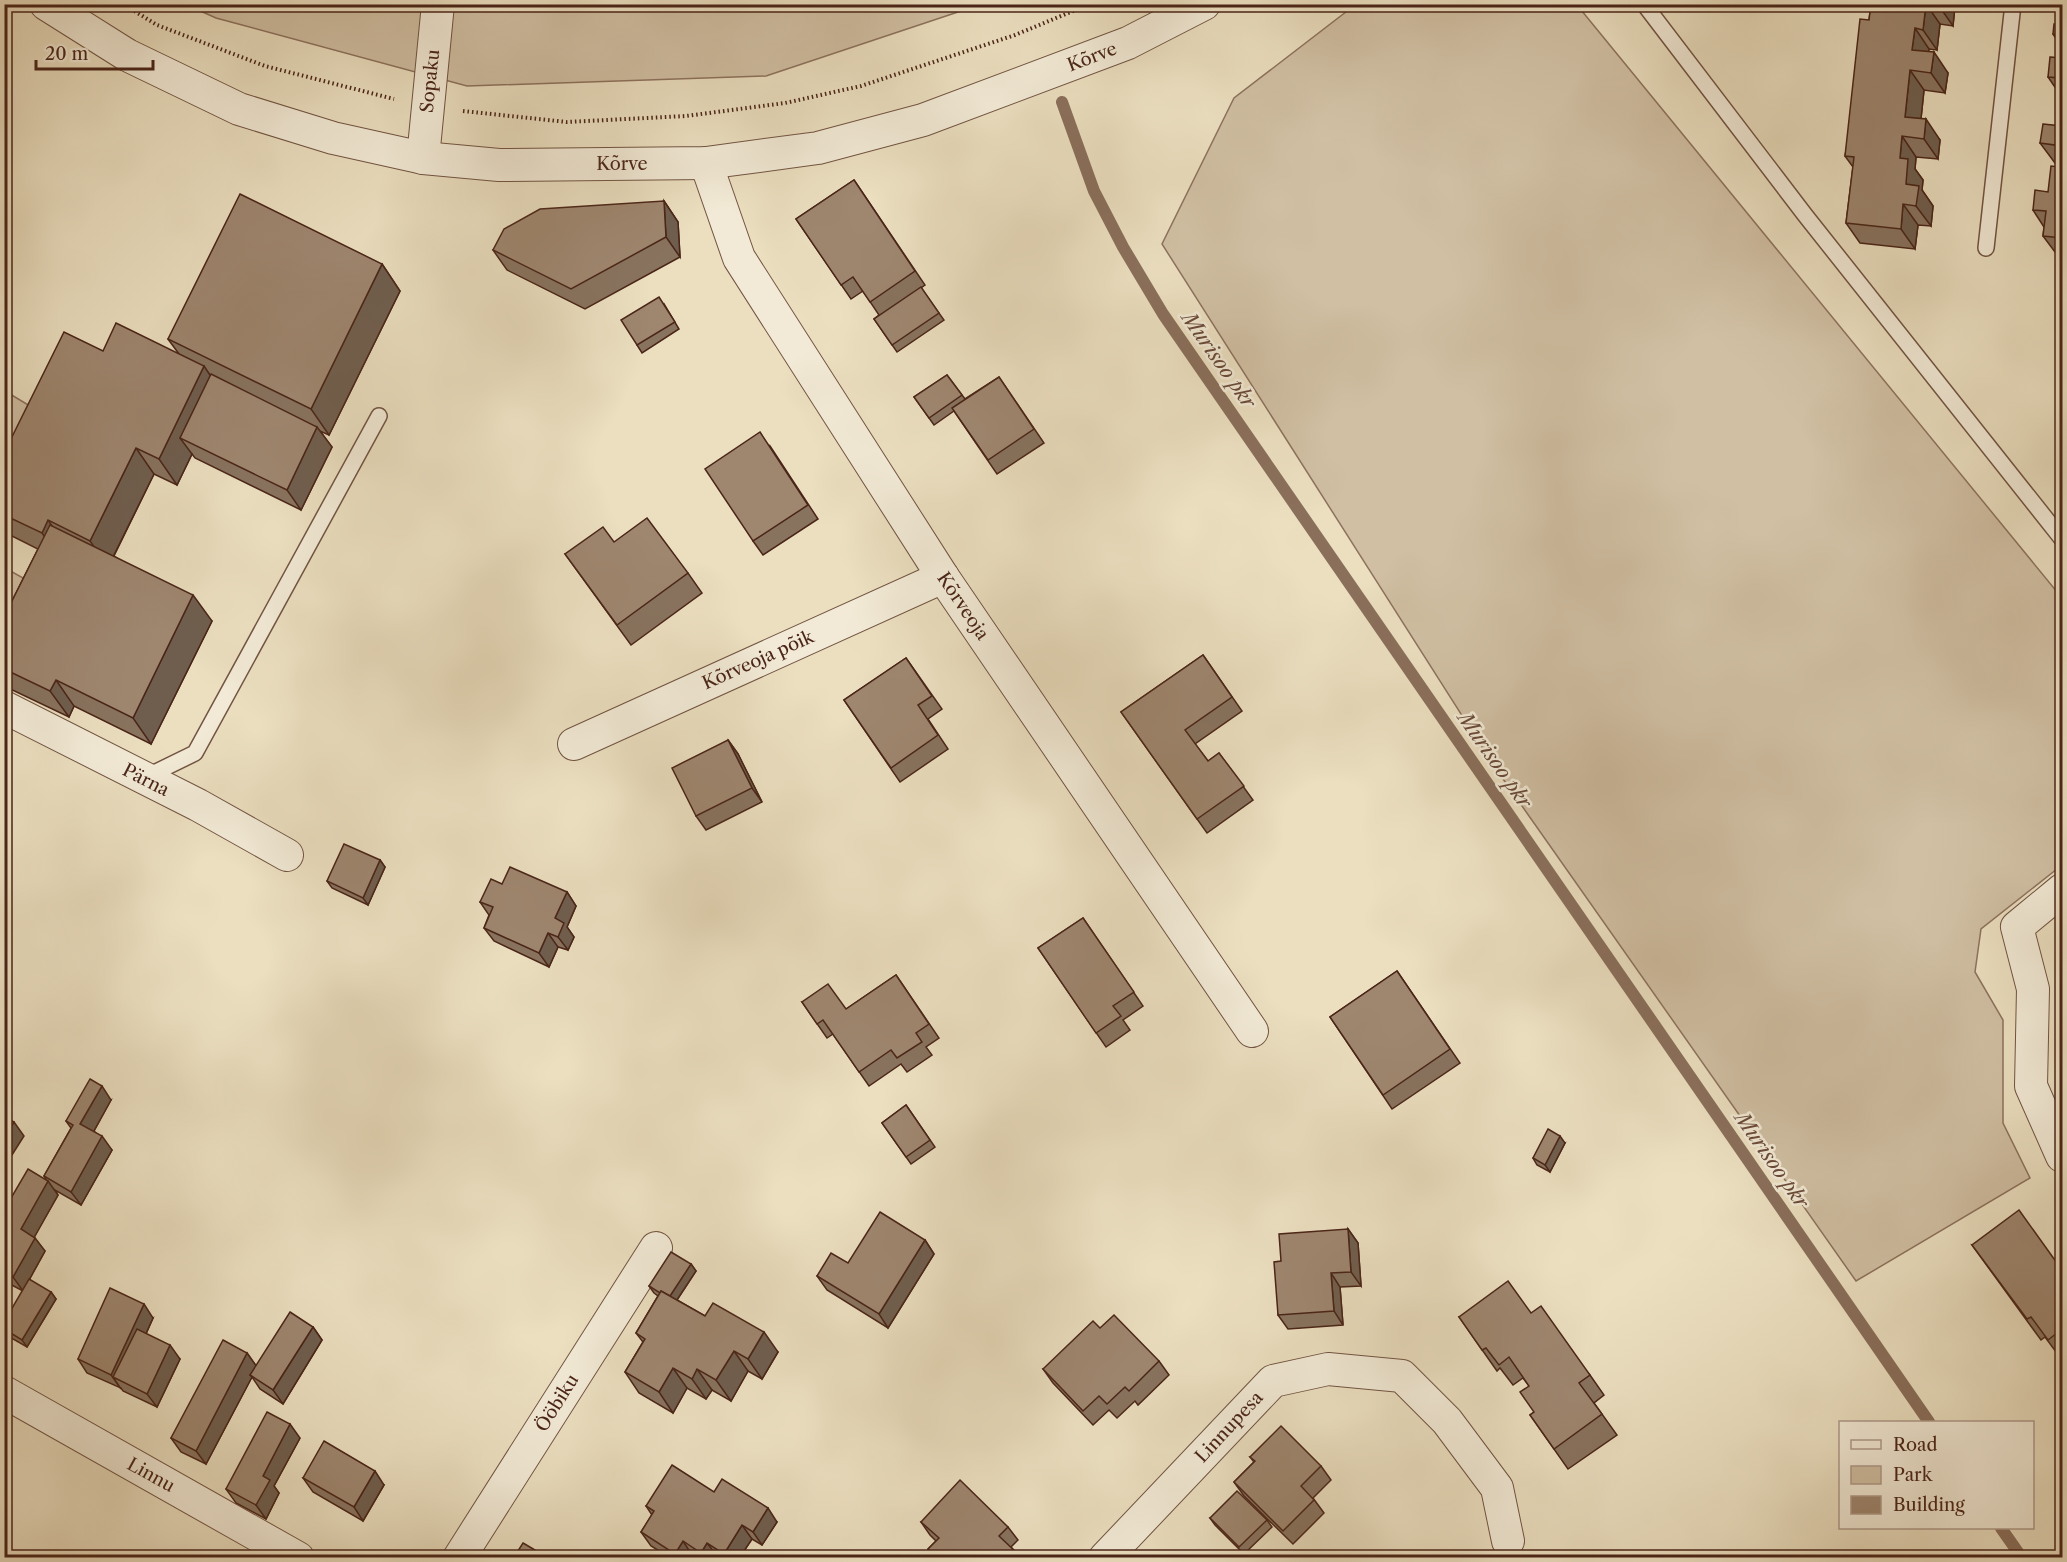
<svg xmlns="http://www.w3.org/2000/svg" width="2067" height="1562" font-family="'Libre Caslon Text',serif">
<rect width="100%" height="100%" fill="#ebdfc0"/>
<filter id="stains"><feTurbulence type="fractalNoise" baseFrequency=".00333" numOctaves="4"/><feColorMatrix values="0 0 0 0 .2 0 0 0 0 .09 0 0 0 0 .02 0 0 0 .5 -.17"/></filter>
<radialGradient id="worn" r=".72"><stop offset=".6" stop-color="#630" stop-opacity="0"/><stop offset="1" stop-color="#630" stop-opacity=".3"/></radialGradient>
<g fill="#d0bfa3" stroke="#8d725e" stroke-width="1.5">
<polygon points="187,5 979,5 766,76 467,86 216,18"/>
<polygon points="1355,5 1577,5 2062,598 2062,865 1981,929 1975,972 2003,1020 2003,1123 2030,1178 1856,1281 1496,769 1162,244 1234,98"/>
<polygon points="5,391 40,412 5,483"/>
<polygon points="5,568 25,579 5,632"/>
</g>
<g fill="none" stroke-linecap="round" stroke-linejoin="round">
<g stroke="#8a6f5b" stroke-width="12">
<path d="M1062,102L1094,191L1123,247L1163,314C1417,685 1676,1052 1929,1422"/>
<polyline points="2001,1528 2022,1558"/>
</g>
<g stroke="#725442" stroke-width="18">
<g id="lane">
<polyline points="1644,4 1805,215 2062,539"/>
<polyline points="1986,248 2013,4"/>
<polyline points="146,777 195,753 379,416"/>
</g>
</g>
<g stroke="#725442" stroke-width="34">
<g id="street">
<polyline points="46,4 127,55 239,109 333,138 423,158 499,165 706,163 818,148 923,120 1128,43 1204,4"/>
<polyline points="423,158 438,4"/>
<polyline points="706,163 739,258 943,577 1252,1031"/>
<polyline points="4,707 198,805 287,855"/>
<polyline points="574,744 943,577"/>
<polyline points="2062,890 2017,927 2033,989 2031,1086 2062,1156"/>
<polyline points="4,1392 298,1558"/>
<polyline points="459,1558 656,1248"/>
<polyline points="1105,1558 1273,1381 1328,1369 1402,1376 1447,1421 1497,1488 1508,1541"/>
</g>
</g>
<g stroke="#4a2518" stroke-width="4" stroke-dasharray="1.5 3" stroke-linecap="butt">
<polyline points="123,4 157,25 265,66 394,99"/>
<polyline points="463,111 567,122 686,116 785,103 861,86 1015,35 1090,4"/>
</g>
<use href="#lane" stroke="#f2ead6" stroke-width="15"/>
<use href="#street" stroke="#f2ead6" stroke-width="32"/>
</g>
<g fill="#88735f" stroke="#4a2518" stroke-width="1.5">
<polygon points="1871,4 1954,4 1955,6 1953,26 1940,24 1937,50 1929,49 1928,52 1948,73 1945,93 1924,90 1921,119 1940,140 1938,159 1916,157 1915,169 1923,180 1922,190 1933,206 1931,226 1918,225 1915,249 1860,243 1846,223 1853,167 1845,156 1869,20"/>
<polygon points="2062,25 2062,48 2053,34"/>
<polygon points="2062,58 2062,110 2058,103 2059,93 2048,77"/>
<polygon points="2062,126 2062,257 2058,256 2043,236 2044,227 2033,210 2048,192 2060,167 2060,164 2055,163 2040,143"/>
<polygon points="854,180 925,285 921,288 944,320 897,352 874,319 879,315 863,291 851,299 796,219"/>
<polygon points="664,201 678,222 680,257 585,309 507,270 493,250"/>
<polygon points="382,264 400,291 329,435 320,431 332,447 301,510 195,458 192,454 177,485 154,474 114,556 212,621 151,744 74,706 69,717 4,686 4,617 38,549 4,532 4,453 103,351 179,354 168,339"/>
<polygon points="664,304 679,329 642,353 637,345"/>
<polygon points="947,375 965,399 999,377 1044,443 997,474 954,411 934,425 914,397"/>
<polygon points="770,446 818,519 763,555 753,541"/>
<polygon points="614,542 688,573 702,593 631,645 565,554"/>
<polygon points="1203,655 1242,711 1195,744 1208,761 1219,753 1253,800 1207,833 1121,712"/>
<polygon points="906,658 942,709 928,719 948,749 900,782 844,700"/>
<polygon points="728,740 738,754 762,802 706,830 696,816"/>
<polygon points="380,860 385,867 368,905 332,888 327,881"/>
<polygon points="502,884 567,892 576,906 567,927 574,937 568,950 558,947 549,967 494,941 484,928 489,915 480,902"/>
<polygon points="1083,918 1143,1006 1123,1020 1130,1030 1106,1047 1038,948"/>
<polygon points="1397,971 1460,1063 1392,1109 1330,1017"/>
<polygon points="896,975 939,1038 926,1047 932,1055 907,1072 901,1064 869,1086 833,1034 827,1038 802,1002 846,1009"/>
<polygon points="111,1100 94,1131 112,1150 81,1205 55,1190 58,1195 34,1237 45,1251 23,1291 4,1281 4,1210 47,1181 44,1176 71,1128 66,1121"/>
<polygon points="906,1105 935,1147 911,1164 882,1123"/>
<polygon points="1565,1143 1550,1172 1537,1165 1533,1158"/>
<polygon points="1348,1229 1358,1243 1361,1286 1340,1287 1343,1325 1288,1329 1278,1315 1281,1261"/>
<polygon points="925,1240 934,1254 888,1328 827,1290 817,1276"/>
<polygon points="1972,1245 2062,1270 2062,1360 2045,1337 2041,1340"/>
<polygon points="691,1264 696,1271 677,1300 705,1316 778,1352 762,1379 748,1371 731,1401 712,1390 706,1399 687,1388 673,1413 639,1393 625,1372 643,1342 636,1333 658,1296 654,1293 649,1286"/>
<polygon points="51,1292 56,1299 27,1347 6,1335 4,1332 4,1322"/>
<polygon points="1531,1313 1590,1375 1604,1395 1594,1403 1617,1435 1568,1469 1530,1415 1534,1412 1529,1386 1523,1378 1513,1385 1500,1368 1497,1371 1459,1317"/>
<polygon points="153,1318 146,1334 180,1359 157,1407 123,1391 121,1388 87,1373 78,1359"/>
<polygon points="313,1327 322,1340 283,1404 260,1389 252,1377 206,1464 181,1452 171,1438 247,1353 256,1366"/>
<polygon points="1159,1361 1169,1375 1138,1405 1135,1401 1117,1418 1109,1410 1093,1425 1053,1383 1043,1369"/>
<polygon points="300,1438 274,1486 279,1493 266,1519 236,1503 226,1489"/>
<polygon points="1250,1457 1321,1466 1331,1480 1313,1498 1324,1513 1293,1544 1244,1496 1234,1482 1254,1462"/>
<polygon points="303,1478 384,1485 363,1521 313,1492"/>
<polygon points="714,1492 777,1522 762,1545 752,1539 740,1557 718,1557 717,1556 716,1557 696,1557 692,1555 691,1557 669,1557 651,1546 641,1532 652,1515 646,1506"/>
<polygon points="1210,1518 1267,1520 1272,1527 1244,1554 1215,1525"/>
<polygon points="921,1522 1008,1527 1018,1540 1011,1547 1020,1557 934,1557 928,1549 936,1541 930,1535"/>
</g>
<g fill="#6f5e4e" stroke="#4a2518" stroke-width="1.5">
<polygon points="1926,4 1940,24 1937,50 1923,30"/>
<polygon points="1939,4 1954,4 1955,6 1953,26 1939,6"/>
<polygon points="1915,28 1929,49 1926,70 1912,50"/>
<polygon points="1934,52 1948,73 1945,93 1931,73"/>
<polygon points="1910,70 1924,90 1919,137 1905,117"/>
<polygon points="1926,119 1940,140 1938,159 1924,139"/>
<polygon points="1902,136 1916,157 1915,169 1923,180 1922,190 1933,206 1931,226 1916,206 1906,184 1900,158"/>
<polygon points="664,201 678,222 680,257 666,237"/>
<polygon points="1903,204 1918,225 1915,249 1901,229"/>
<polygon points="382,264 400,291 329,435 311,409"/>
<polygon points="204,366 222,393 180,438 192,454 177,485 159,459"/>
<polygon points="317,427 332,447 301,510 287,490"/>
<polygon points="136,448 154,474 108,567 90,541"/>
<polygon points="48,520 66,546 60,559 42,533"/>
<polygon points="193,595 212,621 151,744 133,718"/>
<polygon points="56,680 74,706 69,717 50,691"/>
<polygon points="728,740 738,754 762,802 752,788"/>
<polygon points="380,860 385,867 368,905 363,898"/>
<polygon points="567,892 576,906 567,927 574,937 568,950 558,937 555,918"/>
<polygon points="548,933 558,947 549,967 539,953"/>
<polygon points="102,1086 111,1100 90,1138 80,1124"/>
<polygon points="14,1122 24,1136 5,1166 4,1137"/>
<polygon points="102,1136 112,1150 81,1205 71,1192"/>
<polygon points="1560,1136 1565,1143 1550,1172 1545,1165"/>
<polygon points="48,1181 58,1195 31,1243 21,1229"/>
<polygon points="1348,1229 1358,1243 1361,1286 1351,1272"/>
<polygon points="35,1238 45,1251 23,1291 13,1277"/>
<polygon points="925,1240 934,1254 888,1328 879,1314"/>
<polygon points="691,1264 696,1271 673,1306 668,1299"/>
<polygon points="1331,1273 1340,1287 1343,1325 1334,1311"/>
<polygon points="51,1292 56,1299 27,1347 22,1340"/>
<polygon points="144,1304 153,1318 124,1382 113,1377 121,1389 111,1375"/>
<polygon points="313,1327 322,1340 283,1404 273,1390"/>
<polygon points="764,1332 778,1352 762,1379 748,1359"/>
<polygon points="170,1345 180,1359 157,1407 147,1394"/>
<polygon points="734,1351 748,1371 731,1401 716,1380"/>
<polygon points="247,1353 257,1367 250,1375 252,1377 206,1464 196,1451"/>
<polygon points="673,1368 687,1388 673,1413 659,1392"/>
<polygon points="697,1369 712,1390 706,1399 692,1379"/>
<polygon points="290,1424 300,1438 274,1486 279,1493 266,1519 256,1505 263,1476"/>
<polygon points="375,1471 384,1485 363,1521 354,1507"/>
<polygon points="768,1508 777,1522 762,1545 753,1532"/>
<polygon points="742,1525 752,1539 740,1557 727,1557 724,1554"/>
<polygon points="683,1541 692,1555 691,1557 678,1557 675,1554"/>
<polygon points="707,1543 717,1556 716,1557 704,1557 701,1553"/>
</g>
<g fill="#9e866f" stroke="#4a2518" stroke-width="1.5">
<polygon points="1871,4 1926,4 1923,30 1915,28 1912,50 1934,52 1931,73 1910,70 1905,117 1926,119 1924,139 1902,136 1900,158 1908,159 1906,184 1919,186 1916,206 1903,204 1901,229 1846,223 1854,157 1845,156 1860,19 1869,20"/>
<polygon points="2054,24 2062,25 2062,36 2053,34"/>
<polygon points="2050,57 2062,58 2062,104 2058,103 2061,78 2048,77"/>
<polygon points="2043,124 2062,126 2062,238 2043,236 2046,211 2033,210 2035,190 2048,192 2051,166 2060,167 2062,146 2040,143"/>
<polygon points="854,180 915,271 870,302 853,277 841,285 796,219"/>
<polygon points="240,194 382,264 311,409 168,339"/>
<polygon points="664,201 666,237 571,289 493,250 504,229 540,209"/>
<polygon points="921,287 939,313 892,345 874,319"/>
<polygon points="659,297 675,322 637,345 621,320"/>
<polygon points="116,323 204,366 159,459 136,448 90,541 48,520 42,533 4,515 4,453 64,332 103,351"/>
<polygon points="211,374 317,427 287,490 180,438"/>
<polygon points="947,375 962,395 929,418 914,397"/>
<polygon points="999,377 1034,429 988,460 952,408"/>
<polygon points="760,432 808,505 753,541 705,469"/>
<polygon points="647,518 688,573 617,625 565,554 603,527 614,542"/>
<polygon points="50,525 193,595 133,718 56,680 50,691 4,669 4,617"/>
<polygon points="1203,655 1232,697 1185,730 1208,761 1219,753 1244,786 1197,819 1121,712"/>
<polygon points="906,658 932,696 918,705 938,735 891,768 844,700"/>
<polygon points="728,740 752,788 696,816 672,768"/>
<polygon points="344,844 380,860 363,898 327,881"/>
<polygon points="510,867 567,892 555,918 564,923 558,937 548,933 539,953 484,928 493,907 480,902 491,879 502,884"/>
<polygon points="1083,918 1134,992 1113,1006 1121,1016 1096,1033 1038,948"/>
<polygon points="1397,971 1450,1049 1383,1095 1330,1017"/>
<polygon points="896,975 929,1024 916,1033 922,1042 897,1058 891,1050 859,1072 823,1020 817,1024 802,1002 828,984 846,1009"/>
<polygon points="90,1079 102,1086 80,1124 102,1136 71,1192 44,1176 73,1125 66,1121"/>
<polygon points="906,1105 930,1140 906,1157 882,1123"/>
<polygon points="4,1116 14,1122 4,1137"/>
<polygon points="1548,1129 1560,1136 1545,1165 1533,1158"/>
<polygon points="28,1169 48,1181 21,1229 35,1238 13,1277 4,1272 4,1210"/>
<polygon points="2019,1210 2062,1270 2062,1329 2048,1340 2031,1317 2027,1319 1972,1245"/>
<polygon points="880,1212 925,1240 879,1314 817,1276 831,1253 848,1263"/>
<polygon points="1348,1229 1351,1272 1331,1273 1334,1311 1278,1315 1274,1262 1281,1261 1279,1234"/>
<polygon points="671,1252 691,1264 670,1296 661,1291 660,1293 649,1286"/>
<polygon points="29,1279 51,1292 22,1340 4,1329 4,1322"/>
<polygon points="1508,1281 1531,1313 1541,1306 1590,1375 1579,1383 1602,1414 1554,1449 1530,1415 1534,1412 1520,1392 1529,1386 1509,1357 1499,1365 1486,1348 1482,1350 1459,1317"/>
<polygon points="110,1288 144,1304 111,1375 78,1359"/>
<polygon points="661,1291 705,1316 713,1303 764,1332 748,1359 734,1351 716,1380 697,1369 692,1379 673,1368 659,1392 625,1372 645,1339 636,1333"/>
<polygon points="290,1312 313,1327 273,1390 250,1375"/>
<polygon points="1114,1315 1159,1361 1129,1391 1125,1387 1107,1404 1099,1396 1083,1411 1043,1369 1093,1321 1100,1328"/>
<polygon points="137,1329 170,1345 147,1394 113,1377"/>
<polygon points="223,1340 247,1353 196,1451 171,1438"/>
<polygon points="267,1412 290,1424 263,1476 270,1480 256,1505 226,1489"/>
<polygon points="1281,1426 1321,1466 1301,1486 1314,1500 1283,1531 1234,1482 1255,1461 1250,1457"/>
<polygon points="324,1441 375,1471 354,1507 303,1478"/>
<polygon points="672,1465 714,1492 722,1479 768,1508 753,1532 742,1525 724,1554 707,1543 701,1553 683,1541 675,1554 641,1532 654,1511 646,1506"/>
<polygon points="960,1480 1008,1527 999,1536 1017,1553 1012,1557 937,1557 928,1549 939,1538 921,1522"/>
<polygon points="1237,1491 1267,1520 1239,1547 1210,1518"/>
<polygon points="523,1543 547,1557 514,1557"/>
<polygon points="7,1554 14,1557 5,1557"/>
</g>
<g text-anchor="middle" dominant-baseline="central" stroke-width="5" stroke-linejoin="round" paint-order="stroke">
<g font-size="18" fill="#4a2518" stroke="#f2ead6">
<text transform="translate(1092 57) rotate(-21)">Kõrve</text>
<text transform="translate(430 81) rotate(-84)">Sopaku</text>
<text x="622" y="164">Kõrve</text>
<text transform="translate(963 606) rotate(56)">Kõrveoja</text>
<text transform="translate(758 660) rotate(-24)">Kõrveoja põik</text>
<text transform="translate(146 780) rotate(27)">Pärna</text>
<text transform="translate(557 1403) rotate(-58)">Ööbiku</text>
<text transform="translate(1229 1427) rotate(-47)">Linnupesa</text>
<text transform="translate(151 1475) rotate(29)">Linnu</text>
</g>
<g font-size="20" font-style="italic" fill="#6a4a39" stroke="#f2ead6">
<text transform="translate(1219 360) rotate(55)">Murisoo pkr</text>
<text transform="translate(1495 760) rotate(55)">Murisoo pkr</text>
<text transform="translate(1772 1160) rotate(55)">Murisoo pkr</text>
</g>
</g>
<rect width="2067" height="1562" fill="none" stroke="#ebdfc0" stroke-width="24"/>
<rect x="6" y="6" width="2055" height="1550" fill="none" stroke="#4a2518" stroke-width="3"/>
<rect x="12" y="12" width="2043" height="1538" fill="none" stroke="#4a2518" stroke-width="1.5"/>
<rect x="1839" y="1421" width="195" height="108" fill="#f2ead6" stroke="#af9b8a" stroke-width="1.5"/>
<rect x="1851" y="1440" width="30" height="9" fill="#f2ead6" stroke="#af9b8a" stroke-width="1.5"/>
<text x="1893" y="1451" font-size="18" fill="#4a2518">Road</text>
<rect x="1851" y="1466" width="30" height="18" fill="#d0bfa3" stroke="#af9b8a" stroke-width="1.5"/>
<text x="1893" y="1481" font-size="18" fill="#4a2518">Park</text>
<rect x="1851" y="1496" width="30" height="18" fill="#9e866f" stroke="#af9b8a" stroke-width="1.5"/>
<text x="1893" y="1511" font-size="18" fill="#4a2518">Building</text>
<path d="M36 60v9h117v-9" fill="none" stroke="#4a2518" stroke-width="3"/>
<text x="45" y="60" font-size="18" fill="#4a2518" stroke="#f2ead6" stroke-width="4.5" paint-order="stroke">20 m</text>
<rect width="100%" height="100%" filter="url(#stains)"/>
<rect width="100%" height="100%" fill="url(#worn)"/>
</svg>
